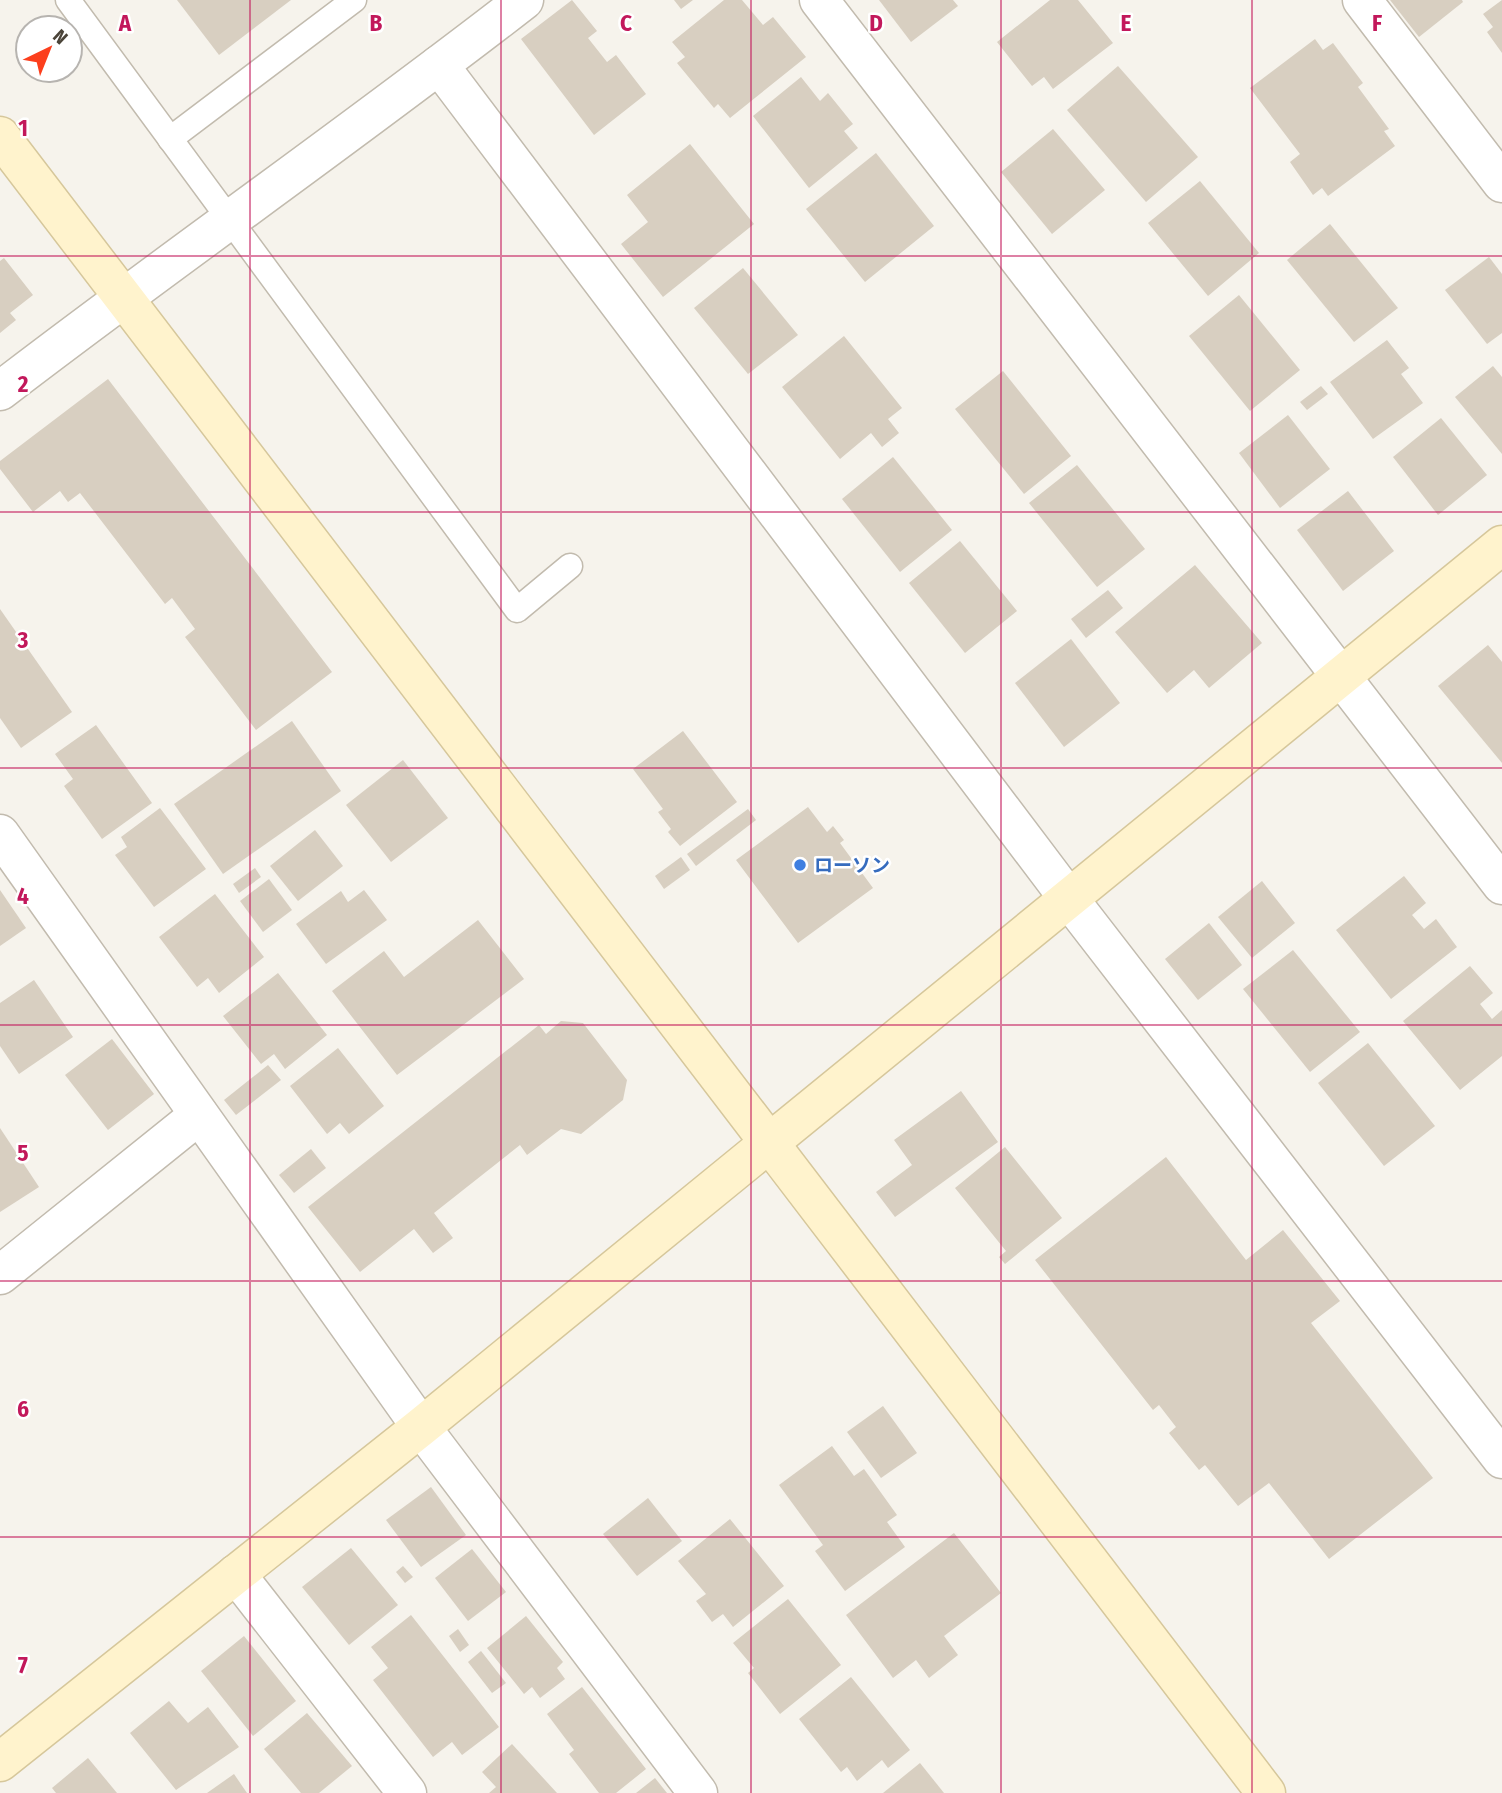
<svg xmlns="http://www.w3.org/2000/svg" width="1502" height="1793" font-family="'Fira Sans Condensed','Noto Sans JP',sans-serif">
<rect width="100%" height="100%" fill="#f6f3ec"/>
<g fill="#d8cfc1">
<polygon points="177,0 291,0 219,55"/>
<polygon points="572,0 597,31 588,38 607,62 616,55 646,94 594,135 521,39"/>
<polygon points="674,0 693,0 681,9"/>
<polygon points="724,0 742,0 763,25 773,17 806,57 730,118 718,104 714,108 677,63 685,57 672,42"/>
<polygon points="879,0 953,0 958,6 911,42"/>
<polygon points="1050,0 1078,0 1113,43 1053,89 1044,77 1032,86 997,42"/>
<polygon points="1390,0 1462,0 1463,2 1419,37"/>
<polygon points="1502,0 1502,53 1487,32 1493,27 1483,14"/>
<polygon points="1315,39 1323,50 1333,43 1363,83 1358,87 1389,129 1384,131 1395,146 1328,196 1322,188 1313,195 1290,162 1300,154 1250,88"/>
<polygon points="1118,66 1198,157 1146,202 1067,110"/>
<polygon points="801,77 820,101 828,93 853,124 844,131 858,148 809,188 753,116"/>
<polygon points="1053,129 1105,190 1052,234 1001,172"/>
<polygon points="690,144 754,224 663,297 621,244 648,222 627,195"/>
<polygon points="876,153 934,226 865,282 806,209"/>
<polygon points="1200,181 1259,253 1208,296 1148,223"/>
<polygon points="1330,224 1398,308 1354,342 1287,260"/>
<polygon points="1489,257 1502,274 1502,333 1487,344 1445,290"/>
<polygon points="4,258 33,295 10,313 16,320 0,333 0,261"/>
<polygon points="743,268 798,335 748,374 694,308"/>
<polygon points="1239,295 1300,370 1250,411 1189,336"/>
<polygon points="844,336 902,408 888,419 899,433 882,447 871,433 840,459 782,387"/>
<polygon points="1387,340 1409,368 1401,374 1423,403 1373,439 1330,382"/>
<polygon points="1493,366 1502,377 1502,454 1455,397"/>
<polygon points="1003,371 1071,456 1024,494 955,409"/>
<polygon points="108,379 332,672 256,730 185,637 195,629 172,598 165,604 80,493 68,502 60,491 33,512 0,469 0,461"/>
<polygon points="1321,386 1328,394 1307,410 1300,402"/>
<polygon points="1288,415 1330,469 1280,508 1239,453"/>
<polygon points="1441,418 1487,475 1438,515 1393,457"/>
<polygon points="893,457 952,530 900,572 842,499"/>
<polygon points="1077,465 1145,549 1097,587 1029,503"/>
<polygon points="1348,491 1394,551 1343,591 1297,530"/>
<polygon points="960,541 1017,611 965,653 909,583"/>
<polygon points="1195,565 1262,643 1209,688 1194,670 1167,693 1115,632"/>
<polygon points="1108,590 1123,608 1086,638 1071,619"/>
<polygon points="0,609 72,712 21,748 0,718"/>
<polygon points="1071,639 1120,703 1064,747 1015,683"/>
<polygon points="1488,645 1502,662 1502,763 1438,686"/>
<polygon points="292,721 341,791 223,874 174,804"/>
<polygon points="96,725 152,803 102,839 64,786 73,779 55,754"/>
<polygon points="683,731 737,802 680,846 668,832 671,829 658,812 663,809 633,769"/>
<polygon points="403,760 448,818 391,862 346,805"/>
<polygon points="808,807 827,832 833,826 844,840 840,843 873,888 798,943 736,860"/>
<polygon points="160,808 206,869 154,907 115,855 127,847 121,837"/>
<polygon points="748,809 756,820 696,866 687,854"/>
<polygon points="315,830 343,866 298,901 270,866"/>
<polygon points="681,857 690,870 664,889 655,876"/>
<polygon points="255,868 261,877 239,893 233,884"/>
<polygon points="1404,876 1426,903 1412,915 1424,929 1436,919 1457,947 1391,999 1336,930"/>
<polygon points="269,879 292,910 263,932 240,901"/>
<polygon points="1262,881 1295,923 1252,958 1218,917"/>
<polygon points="0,890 26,928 0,946"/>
<polygon points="364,890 387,920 326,964 296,924 341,891 348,902"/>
<polygon points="215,894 264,957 219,993 208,978 197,987 159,937"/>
<polygon points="478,920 524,979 397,1075 332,991 384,951 404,977"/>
<polygon points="1209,923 1242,965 1198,1000 1165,959"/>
<polygon points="1293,950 1360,1032 1310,1072 1243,989"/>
<polygon points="1470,966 1493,993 1480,1004 1492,1019 1502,1010 1502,1056 1460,1090 1403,1021"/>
<polygon points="278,973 327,1035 285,1069 274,1054 261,1064 223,1016"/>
<polygon points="34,980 73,1037 19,1074 0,1046 0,1003"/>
<polygon points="561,1021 583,1023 627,1080 623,1100 581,1134 561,1129 527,1155 520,1145 434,1213 453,1238 433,1253 414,1229 360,1272 308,1207 539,1025 546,1034"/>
<polygon points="112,1039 154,1094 108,1130 65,1075"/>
<polygon points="1368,1043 1435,1126 1384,1166 1318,1083"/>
<polygon points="338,1048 384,1106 349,1134 340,1123 327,1134 290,1086"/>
<polygon points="268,1065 281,1080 236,1115 224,1100"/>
<polygon points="961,1091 998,1142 895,1217 876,1192 912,1165 894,1140"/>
<polygon points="0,1128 39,1187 0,1212"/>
<polygon points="1005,1147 1062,1218 1005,1264 999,1257 1006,1251 955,1188"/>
<polygon points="311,1149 326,1168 294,1193 279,1175"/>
<polygon points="1166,1157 1246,1260 1283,1230 1340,1301 1311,1323 1433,1478 1329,1559 1269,1483 1238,1506 1205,1465 1199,1470 1169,1433 1176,1427 1159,1405 1153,1410 1035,1260"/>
<polygon points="883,1406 917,1453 881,1478 847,1432"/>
<polygon points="832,1446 854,1476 864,1469 897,1515 887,1522 905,1547 845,1591 815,1551 823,1545 779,1485"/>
<polygon points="431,1487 466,1535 421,1567 386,1520"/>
<polygon points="648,1498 682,1541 637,1576 603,1534"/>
<polygon points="730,1519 784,1586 733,1627 723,1614 712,1622 696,1601 706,1594 678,1561"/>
<polygon points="954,1533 1001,1593 944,1636 958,1655 929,1678 916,1660 893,1678 846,1615"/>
<polygon points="351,1548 398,1605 349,1645 302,1587"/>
<polygon points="472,1549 506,1592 468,1621 435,1578"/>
<polygon points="403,1566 413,1577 405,1583 396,1572"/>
<polygon points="788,1599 841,1665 780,1714 748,1673 754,1668 733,1643"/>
<polygon points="411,1615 499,1727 462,1755 452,1742 433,1757 373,1680 388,1668 371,1647"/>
<polygon points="526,1616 563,1662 557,1668 565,1679 540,1698 532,1687 524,1694 487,1648"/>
<polygon points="458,1629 469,1645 460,1652 449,1636"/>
<polygon points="244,1636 296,1701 253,1736 201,1671"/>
<polygon points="481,1651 506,1683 492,1693 468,1662"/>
<polygon points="851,1677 910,1750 888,1768 882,1760 857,1781 847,1767 841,1772 799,1719"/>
<polygon points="582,1687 646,1769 616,1793 599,1793 569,1754 574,1750 547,1714"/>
<polygon points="169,1701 188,1723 208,1707 239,1747 176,1790 130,1733"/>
<polygon points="307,1713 352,1766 319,1793 301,1793 264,1749"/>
<polygon points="512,1744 557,1793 489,1793 496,1787 482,1772"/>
<polygon points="88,1758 117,1793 56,1793 52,1788"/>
<polygon points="920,1763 944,1793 883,1793"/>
<polygon points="234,1774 247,1793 207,1793"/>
<polygon points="655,1778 667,1793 636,1793"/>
</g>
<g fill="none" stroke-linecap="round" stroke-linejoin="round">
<g stroke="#c2bbae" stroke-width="27">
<g id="lane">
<polyline points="68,0 517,610 570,566"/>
<polyline points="170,139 354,0"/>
</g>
</g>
<g stroke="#c2bbae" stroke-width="41">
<g id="street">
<polyline points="819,0 1502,885"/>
<polyline points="1362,0 1502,183"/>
<polyline points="439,65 1069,899 1502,1459"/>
<path d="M0,391C173,258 352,134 524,0"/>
<polyline points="0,834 421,1427 698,1793"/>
<polyline points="0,1275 199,1115"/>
<polyline points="236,1574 407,1793"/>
</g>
</g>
<g stroke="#d6c79b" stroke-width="41">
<g id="secondary">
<polyline points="0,136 1266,1793"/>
<polyline points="0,1762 421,1427 1502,545"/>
</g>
</g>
<use href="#lane" stroke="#fff" stroke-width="24"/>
<use href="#street" stroke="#fff" stroke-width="38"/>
<use href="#secondary" stroke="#fff3cd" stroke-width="38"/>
</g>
<path fill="none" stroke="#c2185b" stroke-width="2" stroke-opacity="0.55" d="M250,0V1793M501,0V1793M751,0V1793M1001,0V1793M1252,0V1793M0,256H1502M0,512H1502M0,768H1502M0,1025H1502M0,1281H1502M0,1537H1502"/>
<circle fill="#3f7fe0" stroke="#fff" stroke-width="2.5" cx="800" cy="865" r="7"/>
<g text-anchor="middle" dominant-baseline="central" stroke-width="5" stroke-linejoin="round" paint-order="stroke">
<g font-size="19" font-weight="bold" fill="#366cbe" stroke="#fff" text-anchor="start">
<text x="814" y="865">ローソン</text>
</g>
</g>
<g font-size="23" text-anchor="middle" font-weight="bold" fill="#c2185b" stroke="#fff" stroke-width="5" stroke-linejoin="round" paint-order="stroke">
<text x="125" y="31">A</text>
<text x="376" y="31">B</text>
<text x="626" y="31">C</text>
<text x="876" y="31">D</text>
<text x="1126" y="31">E</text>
<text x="1377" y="31">F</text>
<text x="23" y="136">1</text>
<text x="23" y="392">2</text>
<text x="23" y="648">3</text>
<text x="23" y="904">4</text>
<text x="23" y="1161">5</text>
<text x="23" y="1417">6</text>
<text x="23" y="1673">7</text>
</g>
<g transform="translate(49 49) rotate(43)"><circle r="33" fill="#ffffff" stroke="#b7b4b0" stroke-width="2"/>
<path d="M0-5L12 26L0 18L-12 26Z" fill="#fc3f1d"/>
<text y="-10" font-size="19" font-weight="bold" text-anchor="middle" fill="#4b4439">N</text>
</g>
</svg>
